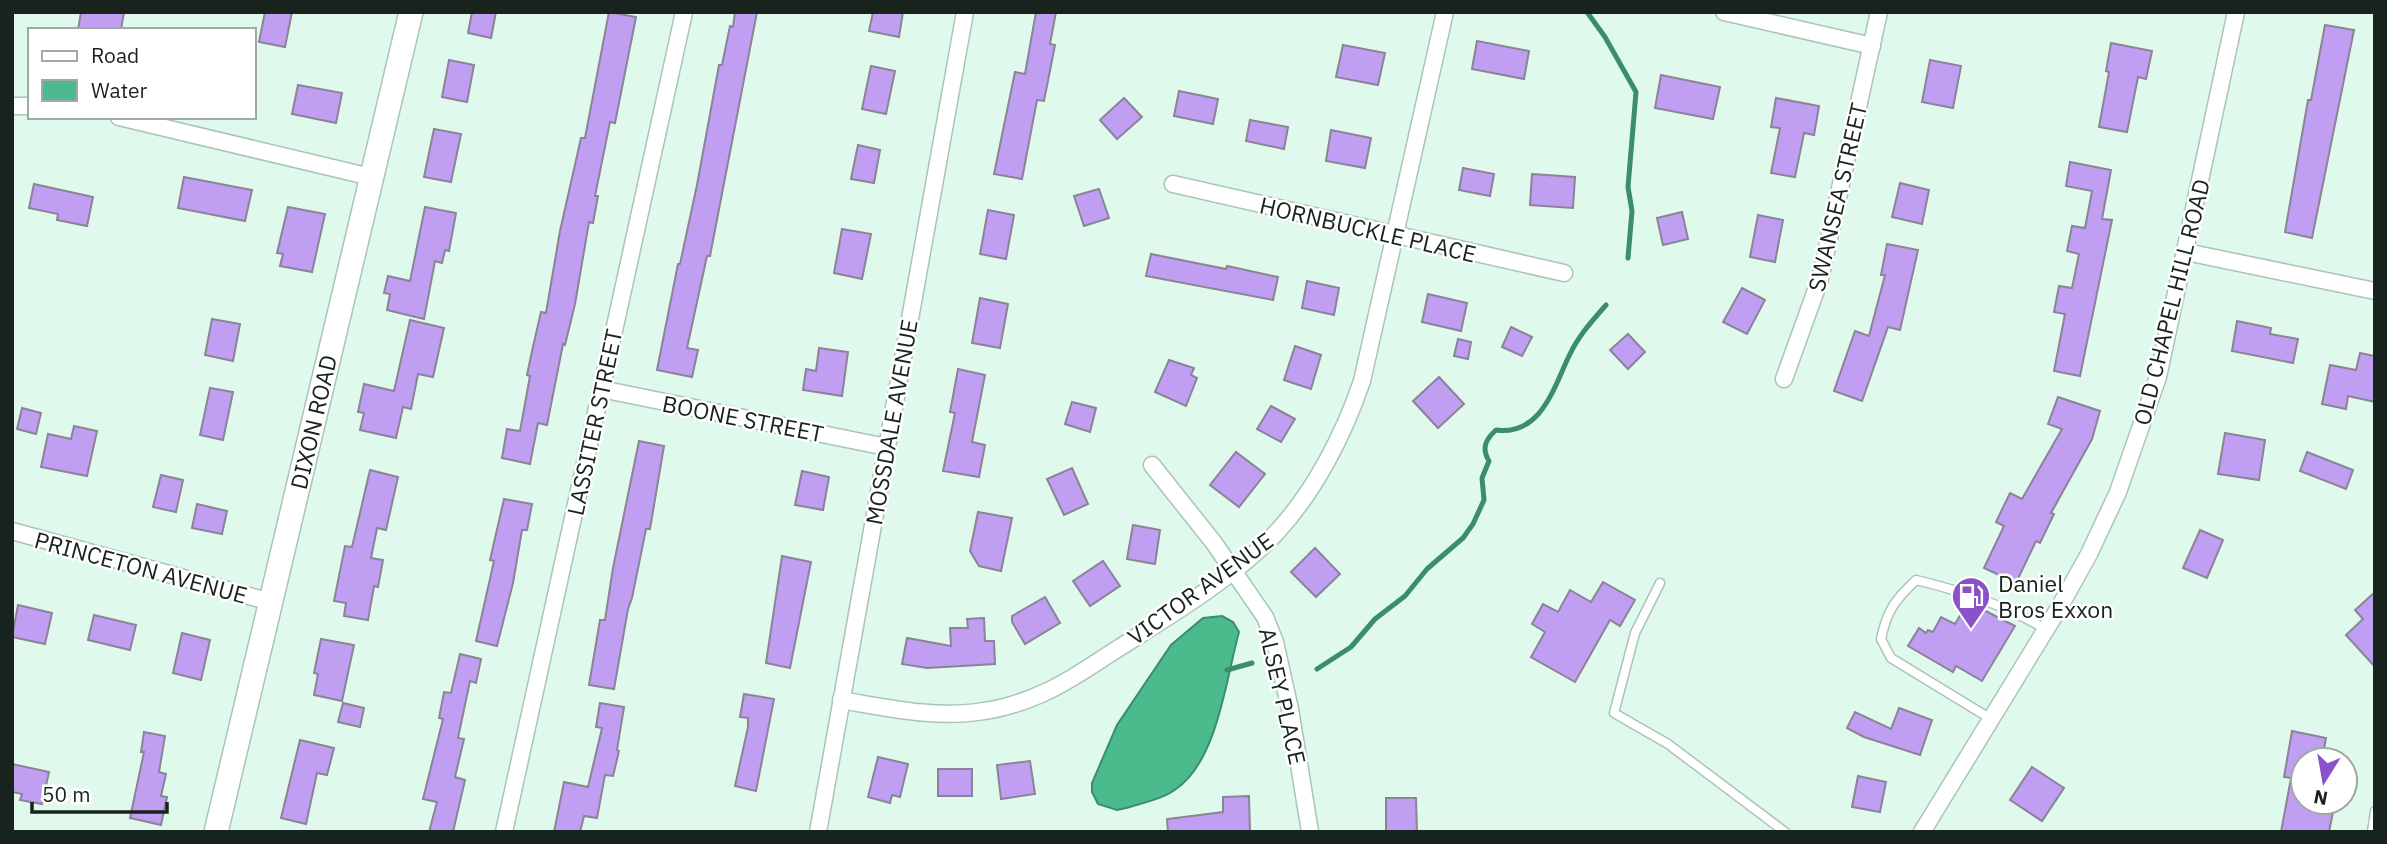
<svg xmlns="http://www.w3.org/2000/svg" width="2387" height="844" font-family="'IBM Plex Sans',sans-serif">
<rect width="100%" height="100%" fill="#dff9ec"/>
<path fill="#4bba8d" stroke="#3c8d6c" stroke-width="2" d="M1222,616L1233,622L1239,632C1226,678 1218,760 1176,789C1163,799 1142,803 1126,808L1117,810L1098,804L1092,792V783L1117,725L1171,645L1203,618Z"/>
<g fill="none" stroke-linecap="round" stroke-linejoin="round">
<g stroke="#3c8d6c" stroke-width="5">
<polyline points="1587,12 1605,37 1636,92 1628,187 1632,211 1628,258"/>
<path d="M1317,669L1351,647L1375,619L1405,596L1427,569L1463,538L1473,524L1484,500L1482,478L1489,461C1481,448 1486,439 1496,430C1542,436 1554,386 1570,354C1579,335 1593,320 1606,305"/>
<polyline points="1227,670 1252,663"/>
</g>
</g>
<g fill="#c09ef1" stroke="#8b8398" stroke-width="2">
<polygon points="81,12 124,12 121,30 78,30"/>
<polygon points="265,12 292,12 285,47 259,42"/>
<polygon points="472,12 496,12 491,38 468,33"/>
<polygon points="609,12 636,17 615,123 610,122 595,196 598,196 593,223 589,222 575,304 565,345 563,344 547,425 538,423 530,464 502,458 507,429 520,431 530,376 527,375 532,351 541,312 546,313 560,231 581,138 585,138"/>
<polygon points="735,12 757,12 710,256 707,256 687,348 698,350 692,377 657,370 678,264 680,264 697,185 719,65 722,65 730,26 733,27"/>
<polygon points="873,12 903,12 899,37 869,31"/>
<polygon points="1036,12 1056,12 1050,44 1055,45 1044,101 1037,100 1022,179 994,174 1015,72 1025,74"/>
<polygon points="2325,25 2354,30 2312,238 2285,232 2308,100 2311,100"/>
<polygon points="1477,41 1529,51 1524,79 1472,69"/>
<polygon points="2111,43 2152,51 2146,79 2138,77 2127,132 2099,127 2109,72 2106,71"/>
<polygon points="1343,45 1385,53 1378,85 1336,77"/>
<polygon points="449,60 474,65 467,102 442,97"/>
<polygon points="1930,60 1961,66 1953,108 1922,102"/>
<polygon points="871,66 895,71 886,114 862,109"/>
<polygon points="1661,75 1720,87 1713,119 1655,108"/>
<polygon points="298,85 342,93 336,123 292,114"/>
<polygon points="1179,91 1218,99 1213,124 1174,116"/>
<polygon points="1124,98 1142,117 1117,139 1100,120"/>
<polygon points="1776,98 1819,106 1814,135 1804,133 1795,177 1771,173 1780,128 1771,127"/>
<polygon points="1250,120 1288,127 1284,149 1246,141"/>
<polygon points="434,129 461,134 451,182 424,177"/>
<polygon points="1331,130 1371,138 1365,168 1326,161"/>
<polygon points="858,145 880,150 874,183 851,179"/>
<polygon points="2070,162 2111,170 2102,219 2112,220 2080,376 2054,371 2065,314 2054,312 2059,286 2072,288 2079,254 2067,251 2072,226 2085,228 2092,191 2066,186"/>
<polygon points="1463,168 1494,174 1490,196 1459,190"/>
<polygon points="1532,174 1575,177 1573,208 1530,205"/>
<polygon points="184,177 252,190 245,221 178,208"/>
<polygon points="1900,183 1929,190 1922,224 1892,217"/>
<polygon points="34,184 93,197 87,226 57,220 58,214 29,208"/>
<polygon points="1099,189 1109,218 1084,226 1074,196"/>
<polygon points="288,207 325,214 312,272 280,266 283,254 277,253"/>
<polygon points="425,207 456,213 449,251 445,250 442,263 435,261 424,319 387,310 390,294 384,293 388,276 410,281"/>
<polygon points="988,210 1014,215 1006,259 980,254"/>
<polygon points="1682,212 1688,239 1663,245 1657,218"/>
<polygon points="1758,215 1783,220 1775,262 1750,257"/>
<polygon points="842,229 871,234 862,279 834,273"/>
<polygon points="1887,244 1918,250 1900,330 1888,327 1862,401 1834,391 1855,331 1869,336 1885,275 1881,275"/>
<polygon points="1151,254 1226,269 1227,266 1278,277 1273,300 1146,276"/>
<polygon points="1307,281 1339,288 1334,315 1302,308"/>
<polygon points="1742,288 1765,300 1747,334 1723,322"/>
<polygon points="1428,294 1467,303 1461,331 1422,322"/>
<polygon points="980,298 1008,304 1000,348 972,343"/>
<polygon points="212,319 240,324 233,361 205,355"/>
<polygon points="410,320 444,328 433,377 418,374 411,409 403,407 396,438 360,430 364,413 358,412 364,384 394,391"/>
<polygon points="2237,321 2271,328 2270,334 2298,339 2293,363 2232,351"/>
<polygon points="1511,327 1532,337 1522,356 1502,347"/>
<polygon points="1628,334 1645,352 1628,369 1610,350"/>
<polygon points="1458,339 1471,342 1468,359 1454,356"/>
<polygon points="1295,346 1321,355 1311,389 1284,380"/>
<polygon points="819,348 848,352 842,396 803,390 806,369 816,371"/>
<polygon points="2360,353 2375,356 2375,402 2348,396 2346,409 2322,404 2330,365 2356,370"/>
<polygon points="1169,360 1194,368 1191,375 1197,378 1186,406 1155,392"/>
<polygon points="958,369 985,375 972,442 985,445 979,477 943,471 955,413 950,412"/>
<polygon points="1439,377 1464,404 1438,428 1413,401"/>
<polygon points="210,388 233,392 223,440 200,435"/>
<polygon points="2058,397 2100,411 2092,439 2051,513 2054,514 2040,543 2036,541 2016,583 1984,568 2004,526 1996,522 2010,493 2022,499 2062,429 2048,424"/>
<polygon points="1072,402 1096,408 1090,432 1065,424"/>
<polygon points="1271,406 1295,419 1281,442 1257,429"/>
<polygon points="22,408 41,413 36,434 17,429"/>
<polygon points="74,426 97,431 87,476 41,467 48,434 71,439"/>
<polygon points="2225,433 2265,440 2259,480 2218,474"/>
<polygon points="639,441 664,446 650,529 646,529 632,598 628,609 614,689 589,685 600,620 605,620 613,568"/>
<polygon points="1236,452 1265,474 1239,507 1210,485"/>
<polygon points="2307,452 2353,470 2346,489 2300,471"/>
<polygon points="1072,468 1088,504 1064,515 1047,479"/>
<polygon points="370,470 398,477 386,530 377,528 371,558 383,560 378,587 374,586 368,620 344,616 346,603 334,601 345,546 352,547"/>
<polygon points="802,471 829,477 823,510 795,505"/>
<polygon points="161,475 183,480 176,512 153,507"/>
<polygon points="504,499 532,504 527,530 522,530 513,583 497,646 476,641 494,561 490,560"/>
<polygon points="197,504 227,511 222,534 192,528"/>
<polygon points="978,512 1012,518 1001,571 979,566 970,551"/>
<polygon points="1133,525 1160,530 1155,564 1127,559"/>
<polygon points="2200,530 2223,540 2207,578 2183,568"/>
<polygon points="1315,548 1340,574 1316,597 1291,572"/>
<polygon points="782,556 811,562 790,668 766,663"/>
<polygon points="1103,561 1120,586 1090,606 1073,581"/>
<polygon points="1603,582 1635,600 1620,626 1610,620 1575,682 1531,657 1545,632 1532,624 1543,604 1558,612 1570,590 1591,602"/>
<polygon points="2375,592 2375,667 2346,635 2363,619 2355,610"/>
<polygon points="1045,597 1060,623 1025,644 1012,622 1012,616"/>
<polygon points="1968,602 2015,626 1982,681 1956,666 1953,672 1908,646 1919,628 1926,633 1928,630 1933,632 1941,617 1955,624"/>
<polygon points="18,605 52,613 45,644 12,637"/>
<polygon points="94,615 136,625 130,650 88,640"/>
<polygon points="984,618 985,641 994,641 995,664 927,668 902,664 907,638 951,646 950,628 968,628 967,619"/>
<polygon points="182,633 210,640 201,680 173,673"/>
<polygon points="321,639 354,645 342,701 314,695 318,674 314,673"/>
<polygon points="460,654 481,659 476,683 470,681 458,738 464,739 455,777 465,780 453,832 429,832 437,802 423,799 443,719 439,718 444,692 451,693"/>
<polygon points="744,694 774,699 756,791 735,786 748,727 748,718 740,717"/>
<polygon points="343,703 364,708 360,727 338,722"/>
<polygon points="600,703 624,707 617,750 619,751 613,776 605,775 597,818 584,816 580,832 554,832 564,782 588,787 602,728 596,727"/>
<polygon points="1899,708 1932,720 1920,755 1864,737 1847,728 1855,712 1891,729"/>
<polygon points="2292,731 2326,738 2322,760 2303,760 2303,802 2335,802 2329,832 2281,832 2291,778 2284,777"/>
<polygon points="144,732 165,736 159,772 166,774 161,796 167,797 161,825 130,818 144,752 141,752"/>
<polygon points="300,740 334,748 327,775 317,773 306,824 281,818"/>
<polygon points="878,757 908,764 900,797 892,795 890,803 868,797"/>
<polygon points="1030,761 1035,794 1001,799 997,765"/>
<polygon points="12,764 49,772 42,804 20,800 22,794 12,792"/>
<polygon points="2032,767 2064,788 2042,821 2010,800"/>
<rect x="938" y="769" width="34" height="27"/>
<polygon points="1858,776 1886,782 1880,812 1852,807"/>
<polygon points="1249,796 1250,832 1168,832 1167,819 1223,812 1223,797"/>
<polygon points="1386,798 1416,798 1417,832 1386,832"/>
</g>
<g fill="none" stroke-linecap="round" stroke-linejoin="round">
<g stroke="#aac4b7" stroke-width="11">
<g id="lane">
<polyline points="1660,583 1635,633 1614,713 1668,744 1785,832"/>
<path d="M1991,719L1891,658L1881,639C1887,610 1895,600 1916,580C1962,591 2005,605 2045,629"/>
<polyline points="2372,832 2375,811"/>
</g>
</g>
<g stroke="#aac4b7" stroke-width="19">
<g id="street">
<polyline points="1724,12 1872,46"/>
<polyline points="12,106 30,106"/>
<polyline points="119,117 371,177"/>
<polyline points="1173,184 1564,273"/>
<polyline points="2186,252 2375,291"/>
<polyline points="1784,379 1820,279 1879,12"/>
<polyline points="601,389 886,447"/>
<polyline points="1152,465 1214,543 1265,617 1275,642 1290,709 1310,832"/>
<polyline points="12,531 271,602"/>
<path d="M841,700C889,708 936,719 984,711C1006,708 1029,700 1050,690C1075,678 1098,661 1122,646C1171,615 1237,575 1276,533C1315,491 1344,434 1362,381L1445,12"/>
<polyline points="504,832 684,12"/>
<polyline points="818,832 965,12"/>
<polyline points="1922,832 2059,608 2089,554 2118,492 2158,377 2236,12"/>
</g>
</g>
<g stroke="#aac4b7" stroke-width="26">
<polyline id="secondary" points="216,832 411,12"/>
</g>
<use href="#lane" stroke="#fff" stroke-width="8"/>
<use href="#street" stroke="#fff" stroke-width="16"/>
<use href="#secondary" stroke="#fff" stroke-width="23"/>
</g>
<defs>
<g id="fuel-pin" transform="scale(2.0125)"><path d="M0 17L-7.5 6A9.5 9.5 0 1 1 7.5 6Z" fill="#8a52c9" stroke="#fff"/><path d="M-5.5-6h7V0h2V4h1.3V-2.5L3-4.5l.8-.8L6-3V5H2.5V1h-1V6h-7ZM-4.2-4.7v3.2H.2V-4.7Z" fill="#fff"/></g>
</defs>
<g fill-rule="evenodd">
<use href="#fuel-pin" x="1971" y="596"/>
</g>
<g text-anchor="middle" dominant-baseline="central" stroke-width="5" stroke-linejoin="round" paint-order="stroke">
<g font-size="23" fill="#19231e" stroke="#fff">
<text transform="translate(1837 197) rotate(-77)">SWANSEA STREET</text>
<text transform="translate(1368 229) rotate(13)">HORNBUCKLE PLACE</text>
<text transform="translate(2171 302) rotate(-76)">OLD CHAPEL HILL ROAD</text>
<text transform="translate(743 418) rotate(11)">BOONE STREET</text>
<text transform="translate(313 422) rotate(-77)">DIXON ROAD</text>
<text transform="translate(594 422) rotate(-78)">LASSITER STREET</text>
<text transform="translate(891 422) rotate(-80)">MOSSDALE AVENUE</text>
<text transform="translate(141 567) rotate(15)">PRINCETON AVENUE</text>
<text transform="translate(1200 588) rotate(-36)">VICTOR AVENUE</text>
<text transform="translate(1283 696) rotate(77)">ALSEY PLACE</text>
</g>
<g font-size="23" fill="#19231e" stroke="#fff" text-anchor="start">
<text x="1998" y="583">Daniel<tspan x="1998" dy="26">Bros Exxon</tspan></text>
</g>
</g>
<rect width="2387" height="844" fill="none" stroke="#19231e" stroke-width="28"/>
<rect x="28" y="28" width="228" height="91" fill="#ffffff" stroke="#a3a7a5" stroke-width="2"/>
<rect x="42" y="51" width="35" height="10" fill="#ffffff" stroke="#a3a7a5" stroke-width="2"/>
<text x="91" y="63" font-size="21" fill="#19231e">Road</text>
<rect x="42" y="80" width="35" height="21" fill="#4bba8d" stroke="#a3a7a5" stroke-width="2"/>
<text x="91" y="98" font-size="21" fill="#19231e">Water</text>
<g transform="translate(2324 781) rotate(191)"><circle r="33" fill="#ffffff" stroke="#a3a7a5" stroke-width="2"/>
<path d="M0-5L12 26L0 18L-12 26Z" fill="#8a52c9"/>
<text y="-10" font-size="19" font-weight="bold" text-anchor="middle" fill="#19231e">N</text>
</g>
<path d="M32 802v10h135v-10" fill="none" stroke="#19231e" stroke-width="3.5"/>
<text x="42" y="802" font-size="21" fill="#19231e" stroke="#ffffff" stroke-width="5" paint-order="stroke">50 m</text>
</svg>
